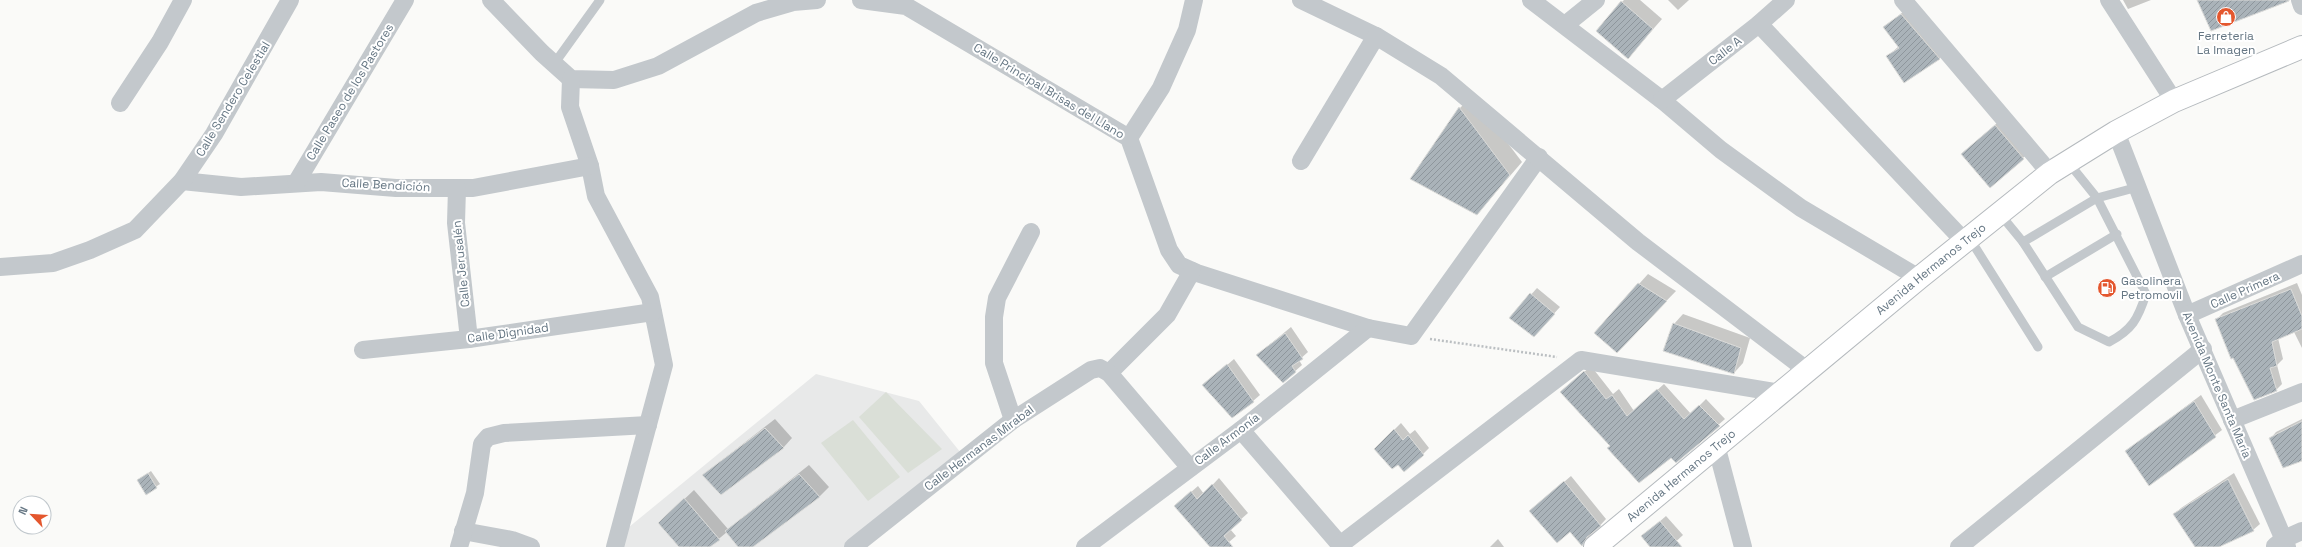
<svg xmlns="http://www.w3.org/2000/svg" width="2302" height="547" font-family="'Space Grotesk',sans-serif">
<defs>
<pattern id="building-hatch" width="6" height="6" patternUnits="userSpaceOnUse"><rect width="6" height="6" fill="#aab3b9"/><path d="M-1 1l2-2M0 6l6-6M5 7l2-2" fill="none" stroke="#8e969c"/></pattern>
</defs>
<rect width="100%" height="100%" fill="#fafaf8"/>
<polygon fill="#e8e9e9" points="816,374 919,401 965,458 845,547 615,547 618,536"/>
<g fill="#dadfd7">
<polygon points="886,392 942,449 908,473 859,417"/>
<polygon points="853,420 900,477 868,501 821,443"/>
</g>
<g fill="#0003">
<polygon points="1624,0 1640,0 1662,19 1628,58 1622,2"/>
<polygon points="1668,0 1689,0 1678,10"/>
<polygon points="2123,0 2151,0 2128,9"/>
<polygon points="1910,6 1947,50 1939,59 1888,56 1899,46 1884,28"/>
<polygon points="1472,96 1522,162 1477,214 1411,179 1460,108"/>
<polygon points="2005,116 2033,149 1990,187 1962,154"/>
<polygon points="1648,274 1676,291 1617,352 1595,333"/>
<polygon points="2297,283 2302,295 2302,348 2294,332 2278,338 2283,359 2277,365 2282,384 2276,390 2216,320 2223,313"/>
<polygon points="1537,288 1560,307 1540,329 1510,318"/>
<polygon points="1683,314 1750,338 1743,363 1734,373 1674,324"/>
<polygon points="1291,327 1308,352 1299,360 1302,365 1284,381 1257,355"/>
<polygon points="1234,359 1260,395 1253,401 1204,385"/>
<polygon points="1591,366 1613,394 1619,389 1634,411 1664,384 1691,414 1706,399 1725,419 1676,462 1671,457 1611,445 1568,386"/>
<polygon points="2201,395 2222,430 2149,485 2127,451"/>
<polygon points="775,419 792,438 783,448 703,475"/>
<polygon points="2302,419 2302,460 2270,439 2276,432"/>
<polygon points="1401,423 1410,434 1415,430 1429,448 1423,454 1398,464 1375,449"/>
<polygon points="809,465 829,487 820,496 751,547 740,547 727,532 709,547 680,547 659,523 694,490 728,529"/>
<polygon points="151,471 160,484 146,493 141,478"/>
<polygon points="2234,473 2260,524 2253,530 2217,547 2197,547 2175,514 2181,508"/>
<polygon points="1571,476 1606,519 1582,545 1570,530 1530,511"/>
<polygon points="1219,478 1248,513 1230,529 1236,536 1229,542 1224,547 1212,547 1182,500 1198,486 1204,494"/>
<polygon points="1666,516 1683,535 1670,547 1652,547 1643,536"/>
<polygon points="1498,539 1504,547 1490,547"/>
</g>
<g fill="url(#building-hatch)" stroke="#dcdcda">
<polygon points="2197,0 2289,0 2289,1 2211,31"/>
<polygon points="1621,1 1653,29 1628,59 1596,31"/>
<polygon points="1901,14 1940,59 1904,83 1886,56 1899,48 1883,27"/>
<polygon points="1459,107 1510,175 1477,215 1410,179"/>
<polygon points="1995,125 2024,159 1990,188 1961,154"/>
<polygon points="1638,283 1667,301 1617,353 1594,333"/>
<polygon points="2291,289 2302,316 2302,329 2272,342 2277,366 2270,368 2277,391 2254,400 2233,358 2231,359 2215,319"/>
<polygon points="1530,293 1555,314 1534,337 1509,318"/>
<polygon points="1673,323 1741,348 1734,374 1663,351"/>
<polygon points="1285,333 1303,359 1292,366 1296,372 1283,383 1256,355"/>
<polygon points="1227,364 1254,402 1232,418 1202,385"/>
<polygon points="1584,371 1606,399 1612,395 1627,416 1657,389 1684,419 1699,405 1720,426 1676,463 1671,458 1639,483 1607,448 1610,446 1560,392"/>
<polygon points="2194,401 2216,437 2149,486 2125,451"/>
<polygon points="2302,421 2302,461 2283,468 2269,438"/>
<polygon points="765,428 784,448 721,495 702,475"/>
<polygon points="1394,429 1403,440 1408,435 1424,455 1404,472 1398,465 1392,469 1374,449"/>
<polygon points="148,473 157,488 146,495 137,480"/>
<polygon points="799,474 820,497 753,547 738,547 725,531"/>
<polygon points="2228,479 2254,531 2219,547 2195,547 2173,514"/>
<polygon points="1564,481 1601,526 1587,537 1582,546 1570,532 1557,543 1529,511"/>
<polygon points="1212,484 1242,520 1224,536 1233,547 1210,547 1174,506 1191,491 1197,499"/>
<polygon points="684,498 720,540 710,547 679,547 658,523"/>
<polygon points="1660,521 1682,547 1650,547 1641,536"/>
</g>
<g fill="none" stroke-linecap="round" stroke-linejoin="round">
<g stroke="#b5babe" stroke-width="24">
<g id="primary">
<path id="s1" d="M1595,547L1919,278L2050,173L2116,132L2174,101L2302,47"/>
</g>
</g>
<polyline stroke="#bbbfc2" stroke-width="2.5" stroke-dasharray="2 2" stroke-linecap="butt" points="1430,339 1557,357"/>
<g stroke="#c3c8cc" stroke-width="9">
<polyline points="554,64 600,0"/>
<polyline points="2068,162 2097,198 2138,187"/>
<path d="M2097,198L2146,294C2138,319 2132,330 2109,342L2078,327L2023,242Z"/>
<polyline points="2000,214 2023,242"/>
<polyline points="1970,239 2038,347"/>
<polyline points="2045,277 2117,234"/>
</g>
<g stroke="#c3c8cc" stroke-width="18">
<polyline points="491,0 542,53 571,79 614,80 658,66 756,13 793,2 817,0"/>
<polyline points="861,0 906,6 1129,138 1169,250 1179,265 1197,273 1368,328 1411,336 1539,157"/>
<polyline points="1301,0 1376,36 1441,76 1638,242 1808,371"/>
<polyline points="1531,0 1662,100 1721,150 1801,208 1919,278"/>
<polyline points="1903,0 2050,173"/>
<polyline points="2109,0 2174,101"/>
<polyline points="2300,0 2302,6"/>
<polyline points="1759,24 1965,242"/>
<polyline points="1565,25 1596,0"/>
<polyline points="571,79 570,107 590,166 596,196 650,297 664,365 615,547"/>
<polyline points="1662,100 1759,24 1786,0"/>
<polyline points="120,103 160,42 183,0"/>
<polyline points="2116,132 2187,315 2287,547"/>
<polyline points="1129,138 1161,88 1187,30 1194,0"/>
<polyline points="1301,161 1376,36"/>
<polyline points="182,181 241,187 321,182 396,188 473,188 590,166"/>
<polyline points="296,183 405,0"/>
<polyline points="457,188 456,223 469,339"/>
<polyline points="0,267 53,263 90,250 135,230 182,181 214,134 290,0"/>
<polyline points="2187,315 2302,264"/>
<polyline points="363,350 469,339 653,312"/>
<polyline points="1109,373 1167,315 1192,271"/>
<polyline points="1013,420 994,363 994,317 997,298 1031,232"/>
<polyline points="2232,420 2302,392"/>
<polyline points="1241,430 1342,547"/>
<polyline points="1716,445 1743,547"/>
<polyline points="463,531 512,540 531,547"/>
<polyline points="1340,545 1581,360 1781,393"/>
<polyline points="2275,546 2284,539 2302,531"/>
<polyline points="459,547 475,493 482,444 488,437 504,433 648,425"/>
<polyline points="853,547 1013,420 1091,370 1100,368 1109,373 1190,468"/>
<polyline points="1085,547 1241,430 1368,328"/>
<polyline points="1959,547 2203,349"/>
</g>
<use href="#primary" stroke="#fff" stroke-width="22"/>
</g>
<defs>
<g id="shop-disc" transform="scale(1)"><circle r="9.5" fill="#e4572e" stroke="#fff"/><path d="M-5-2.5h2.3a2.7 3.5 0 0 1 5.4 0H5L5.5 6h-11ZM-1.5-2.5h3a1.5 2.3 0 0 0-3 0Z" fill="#fff"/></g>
<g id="fuel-disc" transform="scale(1)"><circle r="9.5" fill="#e4572e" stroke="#fff"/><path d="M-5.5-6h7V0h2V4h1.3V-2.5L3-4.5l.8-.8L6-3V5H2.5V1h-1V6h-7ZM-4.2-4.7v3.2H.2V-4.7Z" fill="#fff"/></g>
</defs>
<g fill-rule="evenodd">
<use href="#shop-disc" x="2226" y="17"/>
<use href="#fuel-disc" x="2107" y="288"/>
</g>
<g text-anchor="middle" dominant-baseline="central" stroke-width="4" stroke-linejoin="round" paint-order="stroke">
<g font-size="12" fill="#657683" stroke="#fff">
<text x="2226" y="36">Ferreteria<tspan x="2226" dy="14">La Imagen</tspan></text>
<text x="2121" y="281" text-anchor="start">Gasolinera<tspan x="2121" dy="14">Petromovil</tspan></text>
</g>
<g font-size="12" fill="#657683" stroke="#fff">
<text transform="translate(1725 51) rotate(-38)">Calle A</text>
<text transform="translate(1049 91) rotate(31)">Calle Principal Brisas del Llano</text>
<text transform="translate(350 92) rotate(-59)">Calle Paseo de los Pastores</text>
<text transform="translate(233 99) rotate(-59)">Calle Sendero Celestial</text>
<text transform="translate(386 185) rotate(3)">Calle Bendición</text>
<text transform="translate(461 264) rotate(-96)">Calle Jerusalén</text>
<text stroke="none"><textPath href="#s1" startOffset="436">Avenida Hermanos Trejo</textPath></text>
<text transform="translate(2245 290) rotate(-24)">Calle Primera</text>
<text transform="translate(508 333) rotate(-8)">Calle Dignidad</text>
<text transform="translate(2217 385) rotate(67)">Avenida Monte Santa María</text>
<text transform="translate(1227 439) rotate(-37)">Calle Armonía</text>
<text transform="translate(979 448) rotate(-37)">Calle Hermanas Mirabal</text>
<text stroke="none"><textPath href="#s1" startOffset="112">Avenida Hermanos Trejo</textPath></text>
</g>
</g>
<g transform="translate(32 515) rotate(295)"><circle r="19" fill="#ffffff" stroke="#c1c8cd"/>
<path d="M0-3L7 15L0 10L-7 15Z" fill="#e4572e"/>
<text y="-6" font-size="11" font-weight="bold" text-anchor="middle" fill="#657683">N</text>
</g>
</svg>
